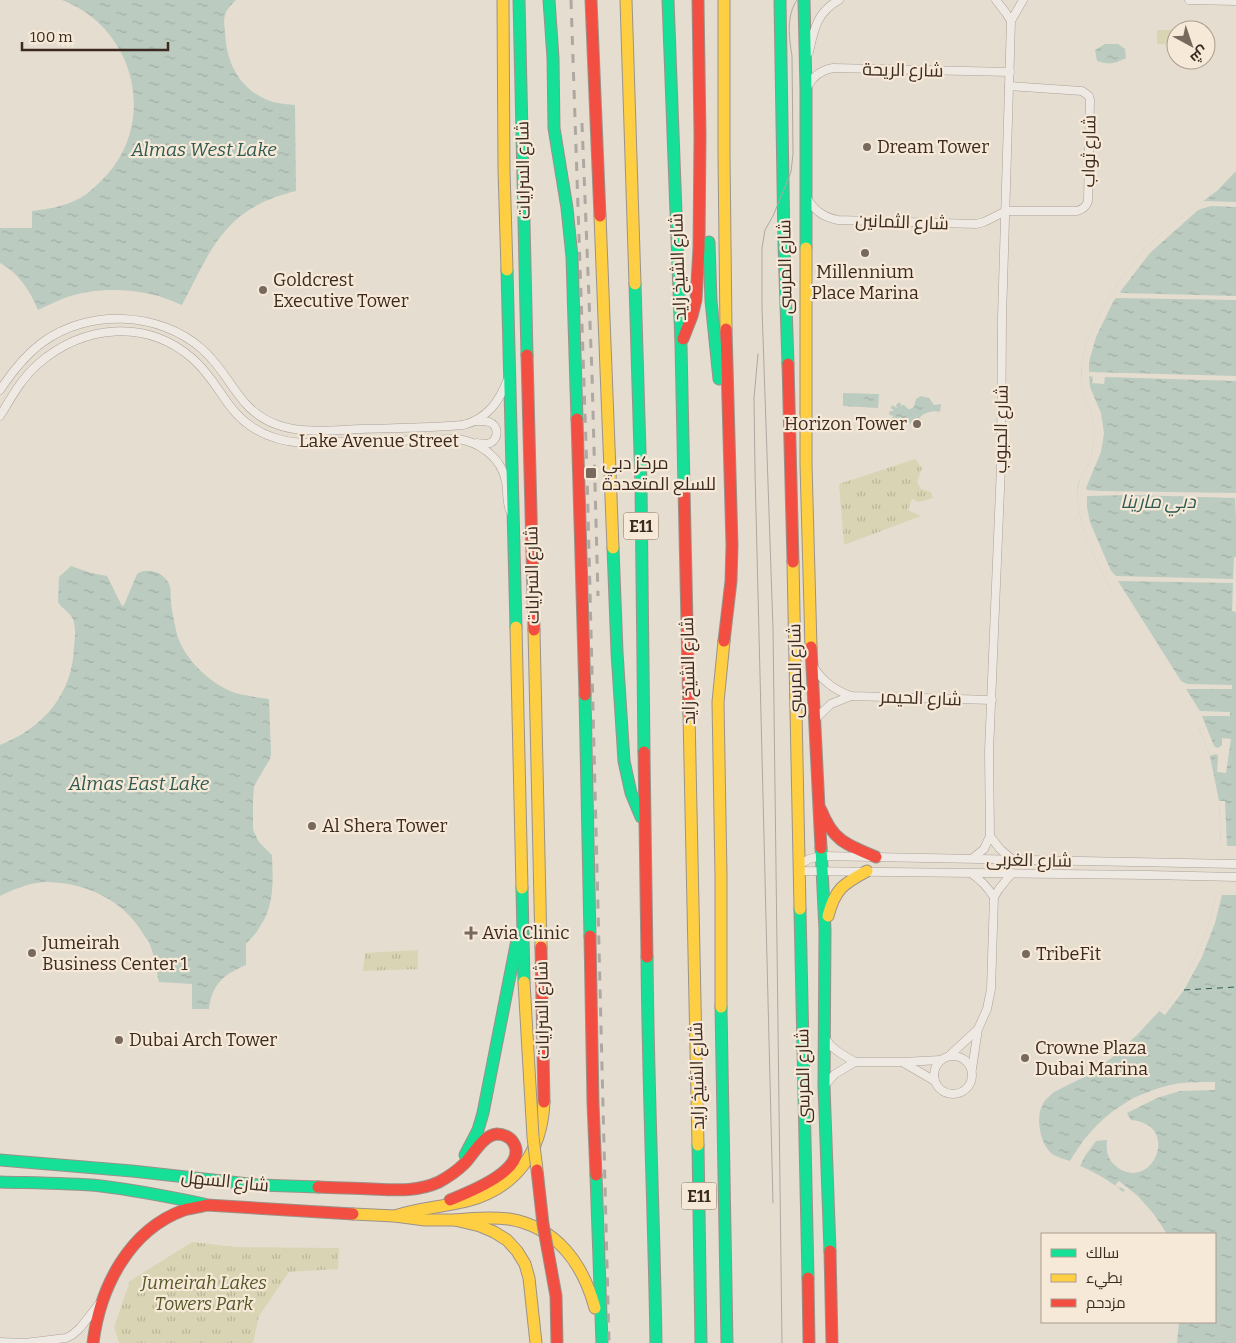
<svg xmlns="http://www.w3.org/2000/svg" width="1236" height="1343" font-family="Bitter,Cairo,serif">
<defs>
<pattern id="park-tufts" width="24" height="20" patternUnits="userSpaceOnUse" patternTransform="scale(1.25)"><rect width="24" height="20" fill="#d9d4b3"/><path d="M3 7l-1-3M5 7V3M7 7l1-3M15 17l-1-3M17 17v-4M19 17l1-3" fill="none" stroke="#bbb69a"/></pattern>
<pattern id="water-ripples" width="26" height="14" patternUnits="userSpaceOnUse" patternTransform="scale(1.25)"><rect width="26" height="14" fill="#bbcbc0"/><path d="M2 4q2-2 4 0t4 0M15 11q2-2 4 0t4 0" fill="none" stroke="#a2aea5"/></pattern>
</defs>
<rect width="100%" height="100%" fill="#e6ddd1"/>
<polygon fill="#d9d4b3" points="1157,30 1176,30 1176,45 1157,44"/>
<g fill="url(#park-tufts)">
<polygon points="915,459 922,468 917,482 921,489 931,492 933,498 919,502 912,499 908,510 921,516 844,545 839,484"/>
<polygon points="418,950 418,969 363,971 365,953"/>
<polygon points="192,1242 235,1247 339,1248 338,1269 289,1272 259,1316 253,1343 119,1343 114,1327 130,1281"/>
</g>
<g fill="url(#water-ripples)">
<path d="M62,0H236C233,3 230,6 228,9C223,16 224,23 225,31C226,59 236,83 261,97C272,103 283,104 295,105L296,191C288,193 280,195 273,198C220,218 207,258 182,305C170,300 158,295 145,293C120,288 91,289 67,297C57,301 48,305 38,310C30,291 19,273 0,263V228H32V211C47,209 62,207 76,200C86,196 95,187 103,179C159,122 135,28 62,0Z"/>
<path d="M1105,44H1118L1125,49L1126,58C1115,64 1109,65 1097,61L1095,50Z"/>
<path d="M1236,171V1343H1177L1179,1322H1215V1234H1158C1141,1203 1112,1179 1080,1166L1085,1156L1096,1141L1107,1140C1106,1150 1107,1160 1117,1167C1151,1193 1183,1125 1131,1120L1121,1106C1098,1121 1084,1138 1070,1161C1064,1159 1056,1157 1051,1153C1040,1144 1035,1116 1043,1104C1045,1099 1050,1096 1054,1092L1088,1075L1109,1060L1137,1035L1162,1008L1164,1010L1188,973L1204,938L1212,914L1218,886L1221,846L1219,801L1210,756L1192,712L1179,689L1108,585L1096,561L1081,522L1077,493L1078,485L1080,478L1089,463L1092,453L1095,433L1091,411L1081,388L1082,360L1087,342L1099,315L1112,292L1133,262L1143,250L1166,229L1218,190Z"/>
<polygon points="843,393 879,394 878,408 843,406"/>
<path d="M921,396L929,398L934,405L941,404L940,412C934,410 925,412 920,417L921,422L920,426L916,428L912,427L910,423L906,421L902,423L900,421V424L897,425L895,423L896,419L893,421L890,419L894,416L890,415L889,414L890,411H894L891,408L892,405L897,408L896,405L899,402L901,404V407L902,405H904L908,409H910L914,407L916,399Z"/>
<path d="M71,566L91,573L107,576L122,606L124,605L137,574C147,567 164,572 169,584C172,591 170,597 171,603C172,612 174,621 176,630C181,655 205,679 228,690C241,696 256,697 269,699L271,754L270,759L254,786L253,801V830L259,842L272,855C273,880 275,906 259,928C256,934 251,938 246,944V965C223,975 212,984 209,1009H192V984L159,982C156,970 155,957 150,945C149,942 146,938 144,935C124,901 88,883 48,882C31,882 14,889 0,896V745C43,728 73,694 74,646C75,638 76,627 73,619C70,612 62,609 58,602L59,577Z"/>
</g>
<g fill="#e6ddd1">
<polygon points="1203,201 1236,202 1236,207 1211,206 1201,209 1197,211 1150,253 1120,292 1121,293 1236,296 1236,300 1116,298 1114,300 1096,337 1089,362 1089,372 1236,376 1236,381 1105,377 1104,384 1092,383 1093,377 1089,376 1090,387 1101,413 1104,433 1101,452 1086,488 1087,490 1100,491 1236,493 1236,520 1235,498 1132,495 1087,496 1087,507 1090,522 1101,548 1111,571 1116,576 1233,579 1234,557 1236,557 1236,612 1232,611 1233,583 1118,581 1181,681 1187,684 1232,685 1232,689 1186,689 1200,711 1230,712 1230,716 1202,716 1214,746 1218,748 1222,745 1222,738 1231,739 1226,773 1217,772 1218,756 1216,754 1210,756 1200,731 1186,702 1108,585 1096,561 1081,522 1077,493 1080,478 1089,463 1092,453 1095,433 1091,411 1081,388 1082,360 1087,342 1099,315 1112,292 1133,262 1143,250 1166,229"/>
<polygon points="1219,801 1225,801 1227,846 1236,846 1236,895 1222,895 1215,923 1202,957 1184,990 1165,1015 1159,1011 1162,1008 1164,1010 1188,973 1204,938 1212,914 1216,895 1214,894 1219,846 1221,846"/>
<polygon points="1203,1082 1215,1082 1215,1090 1180,1091 1157,1098 1127,1113 1131,1120 1129,1120 1120,1109 1108,1119 1090,1136 1072,1162 1070,1161 1083,1141 1098,1124 1113,1111 1133,1098 1153,1090 1166,1086 1180,1083"/>
<polygon points="1119,1181 1138,1196 1144,1203 1153,1213 1167,1234 1158,1234 1147,1217 1123,1192 1125,1190 1120,1187 1119,1188 1115,1185"/>
</g>
<g fill="none" stroke-linecap="round" stroke-linejoin="round">
<polyline stroke="#2f5b52" stroke-width="1" stroke-dasharray="6 5" stroke-linecap="butt" points="1184,990 1236,987"/>
<g stroke="#aca299" stroke-width="9">
<g id="street">
<polyline points="996,0 1006,13 1011,21"/>
<polyline points="1189,0 1236,1"/>
<path d="M809,52C814,29 817,12 839,0"/>
<path d="M807,87C813,76 821,70 833,68L1010,72"/>
<path d="M807,198C815,211 823,217 838,220L976,224L984,222L1006,211H1077C1083,209 1086,207 1088,201L1090,100L1089,96L1082,91L1009,86"/>
<path d="M0,390C12,372 25,355 43,342C88,309 159,311 202,349C232,375 237,411 278,425C303,434 334,430 361,429C395,428 429,428 463,425C487,419 499,402 508,379"/>
<path d="M0,416C11,398 21,379 38,364C83,325 146,318 193,359C209,373 218,390 230,406C248,430 274,441 302,443L456,439C479,441 502,458 506,482C508,493 506,503 511,513"/>
<path d="M476,421C480,421 485,421 489,422C499,425 499,439 490,443C486,445 481,444 477,443"/>
<path d="M813,666C822,681 834,690 851,696L992,700"/>
<polyline points="815,719 831,704 851,696"/>
<polyline points="990,836 1000,849 1013,860"/>
<polyline points="973,858 984,849 990,836 989,751 1001,466 1002,318 1011,21 1023,0"/>
<polyline points="799,865 809,859 821,856 1236,864"/>
<polyline points="799,871 1149,875 1236,877"/>
<path d="M972,874C981,880 988,888 994,897"/>
<polyline points="825,1038 831,1046 840,1053 855,1062 902,1062 941,1060"/>
<polyline points="949,1056 977,1030"/>
<circle cx="953" cy="1075" r="19"/>
<polyline points="904,1063 935,1081"/>
<polyline points="972,1069 978,1029 987,1009 991,989 994,897 999,889 1012,873"/>
<polyline points="824,1086 835,1074 855,1062"/>
<polyline points="0,1342 25,1343 66,1338 72,1335 80,1328 99,1304"/>
</g>
</g>
<g stroke="#9b9289" stroke-width="13">
<g id="fast">
<polyline points="519,0 527,355"/>
<polyline points="549,0 553,58 554,128 567,208 572,257 577,419"/>
<polyline points="668,0 681,345 684,487"/>
<polyline points="780,0 784,244 788,364"/>
<polyline points="804,0 806,89 806,248"/>
<polyline points="709,242 711,301 719,379"/>
<polyline points="507,270 516,627"/>
<polyline points="635,284 641,486 644,752"/>
<polyline points="613,548 617,652 624,761 631,793 641,817"/>
<polyline points="585,695 590,936"/>
<polyline points="821,848 825,930 824,1086 830,1251"/>
<polyline points="522,888 524,982"/>
<polyline points="800,909 808,1278"/>
<path d="M647,957C648,1086 654,1214 656,1343"/>
<polyline points="721,1007 727,1343"/>
<polyline points="698,1145 701,1343"/>
<polyline points="465,1155 478,1130 483,1113 518,935"/>
<polyline points="0,1160 132,1171 259,1185 318,1187"/>
<polyline points="596,1175 602,1343"/>
<path d="M0,1182C34,1183 67,1183 101,1186C136,1190 170,1197 204,1204"/>
</g>
</g>
<g stroke="#9b9289" stroke-width="13">
<g id="slow">
<polyline points="503,0 504,170 507,270"/>
<polyline points="626,0 635,284"/>
<polyline points="724,0 724,156 726,329"/>
<polyline points="600,216 613,548"/>
<polyline points="806,248 806,464 811,647"/>
<polyline points="793,562 800,909"/>
<polyline points="516,627 522,888"/>
<polyline points="534,630 541,947"/>
<polyline points="689,714 698,1145"/>
<path d="M828,916C835,889 843,884 867,871"/>
<polyline points="721,1007 721,875 718,702 724,641"/>
<polyline points="353,1214 395,1216 425,1220 455,1220 480,1226 494,1232 507,1240 517,1251 525,1264 529,1278 536,1343"/>
<path d="M395,1216C419,1208 443,1207 467,1201C516,1188 542,1152 544,1102"/>
<path d="M455,1220C473,1218 491,1217 509,1219C557,1227 583,1264 595,1308"/>
</g>
</g>
<g stroke="#9b9289" stroke-width="13">
<g id="jam">
<polyline points="591,0 600,216"/>
<polyline points="683,339 692,316 696,300 699,248 700,135 698,0"/>
<polyline points="527,355 534,630"/>
<polyline points="788,364 793,562"/>
<polyline points="577,419 585,695"/>
<polyline points="684,487 689,714"/>
<polyline points="724,641 731,581 732,545 726,329"/>
<polyline points="811,647 821,848"/>
<polyline points="644,752 647,957"/>
<path d="M821,810C833,841 847,845 876,857"/>
<polyline points="590,936 593,1103 596,1175"/>
<polyline points="541,947 544,1102"/>
<path d="M318,1187C336,1188 354,1188 372,1189C395,1190 417,1192 439,1182C448,1177 457,1171 464,1164C473,1155 483,1135 497,1134C503,1134 510,1137 513,1142C531,1169 467,1193 450,1200"/>
<polyline points="830,1251 832,1343"/>
<polyline points="808,1278 809,1343"/>
<path d="M93,1343C100,1287 129,1230 184,1210C192,1208 200,1207 207,1205L353,1214"/>
</g>
</g>
<use href="#street" stroke="#eee9e2" stroke-width="8"/>
<use href="#fast" stroke="#16e098" stroke-width="11"/>
<use href="#slow" stroke="#ffcf43" stroke-width="11"/>
<use href="#jam" stroke="#f24e42" stroke-width="11"/>
<g stroke="#aea8a2" stroke-width="1">
<polyline points="758,354 754,398 755,471 773,1203"/>
<path d="M782,1343L773,629L762,308V248L765,230L773,216L791,172L793,154L792,56C789,37 786,16 797,0"/>
</g>
<g stroke="#aea8a2" stroke-width="3" stroke-dasharray="9 9" stroke-linecap="butt">
<polyline points="571,0 587,473 609,1343"/>
<polyline points="582,123 592,374 598,596"/>
</g>
<g stroke="#9b9289" stroke-width="13" stroke-linecap="butt">
<polyline id="slow-bridge" points="524,982 533,1137 537,1170"/>
</g>
<g stroke="#9b9289" stroke-width="13" stroke-linecap="butt">
<polyline id="jam-bridge" points="537,1170 543,1224 556,1296 557,1343"/>
</g>
<use href="#slow-bridge" stroke="#ffcf43" stroke-width="11"/>
<use href="#jam-bridge" stroke="#f24e42" stroke-width="11"/>
</g>
<g fill="#78695e" stroke="#f6e9d8" stroke-width="2">
<circle cx="867" cy="147" r="5"/>
<circle cx="865" cy="253" r="5"/>
<circle cx="263" cy="290" r="5"/>
<circle cx="917" cy="424" r="5"/>
<rect x="585" y="467" width="12" height="12" rx="2.5"/>
<circle cx="312" cy="826" r="5"/>
<path d="M468.5 925.5h5v5h5v5h-5v5h-5v-5h-5v-5h5z"/>
<circle cx="32" cy="953" r="5"/>
<circle cx="1026" cy="954" r="5"/>
<circle cx="119" cy="1040" r="5"/>
<circle cx="1025" cy="1058" r="5"/>
</g>
<g text-anchor="middle" dominant-baseline="central" stroke-width="4.5" stroke-linejoin="round" paint-order="stroke">
<g fill="#f6e9d8" stroke="#746357" stroke-width="1">
<rect x="623.5" y="512.5" width="35" height="27" rx="4"/>
<rect x="681.5" y="1182.5" width="35" height="27" rx="4"/>
</g>
<g font-size="16" font-weight="bold" fill="#3c2a20">
<text x="641" y="526">E11</text>
<text x="699" y="1196">E11</text>
</g>
<g font-size="18" fill="#3c2a20" stroke="#f6e9d8">
<text transform="translate(903 70) rotate(1)">شارع الريحة</text>
<text transform="translate(1089 151) rotate(-89)">شارع ثواب</text>
<text transform="translate(523 170) rotate(-91)">شارع السرايات</text>
<text transform="translate(902 222) rotate(2)">شارع الثمانين</text>
<text transform="translate(678 267) rotate(-92)">شارع الشيخ زايد</text>
<text transform="translate(785 267) rotate(-91)">شارع المرسى</text>
<text transform="translate(1001 429) rotate(-89)">شارع الحبوب</text>
<text x="379" y="441">Lake Avenue Street</text>
<text transform="translate(532 575) rotate(-91)">شارع السرايات</text>
<text transform="translate(688 671) rotate(-91)">شارع الشيخ زايد</text>
<text transform="translate(795 671) rotate(-91)">شارع المرسى</text>
<text transform="translate(921 698) rotate(2)">شارع الحيمر</text>
<text transform="translate(1029 860) rotate(1)">شارع الغربى</text>
<text transform="translate(542 1010) rotate(-91)">شارع السرايات</text>
<text transform="translate(697 1076) rotate(-91)">شارع الشيخ زايد</text>
<text transform="translate(803 1076) rotate(-91)">شارع المرسى</text>
<text transform="translate(225 1181) rotate(6)">شارع السهل</text>
</g>
<g font-size="18" fill="#3c2a20" stroke="#f6e9d8" text-anchor="start">
<text x="877" y="147">Dream Tower</text>
<text x="865" y="272" text-anchor="middle">Millennium<tspan x="865" dy="21">Place Marina</tspan></text>
<text x="273" y="280">Goldcrest<tspan x="273" dy="21">Executive Tower</tspan></text>
<text x="907" y="424" text-anchor="end">Horizon Tower</text>
<text x="602" y="463">مركز دبي<tspan x="602" dy="21">للسلع المتعددة</tspan></text>
<text x="322" y="826">Al Shera Tower</text>
<text x="482" y="933">Avia Clinic</text>
<text x="42" y="943">Jumeirah<tspan x="42" dy="21">Business Center 1</tspan></text>
<text x="1036" y="954">TribeFit</text>
<text x="129" y="1040">Dubai Arch Tower</text>
<text x="1035" y="1048">Crowne Plaza<tspan x="1035" dy="21">Dubai Marina</tspan></text>
</g>
<g font-size="18" font-style="italic" fill="#535827" stroke="#f6e9d8">
<text x="204" y="1283">Jumeirah Lakes<tspan x="204" dy="21">Towers Park</tspan></text>
</g>
<g font-size="19" font-style="italic" fill="#2f5b52" stroke="#f6e9d8">
<text x="204" y="149">Almas West Lake</text>
<text x="1158" y="501">دبي مارينا</text>
<text x="139" y="783">Almas East Lake</text>
</g>
</g>
<rect x="1041" y="1233" width="175" height="90" fill="#f6e9d8" stroke="#ac9d8e"/>
<rect x="1051" y="1249" width="25" height="8" fill="#16e098" stroke="#ac9d8e"/>
<text x="1086" y="1258" font-size="15" fill="#3c2a20">سالك</text>
<rect x="1051" y="1274" width="25" height="8" fill="#ffcf43" stroke="#ac9d8e"/>
<text x="1086" y="1283" font-size="15" fill="#3c2a20">بطيء</text>
<rect x="1051" y="1299" width="25" height="8" fill="#f24e42" stroke="#ac9d8e"/>
<text x="1086" y="1308" font-size="15" fill="#3c2a20">مزدحم</text>
<g transform="translate(1191 45) rotate(140)"><circle r="24" fill="#f6e9d8" stroke="#ac9d8e"/>
<path d="M0-4L9 19L0 12L-9 19Z" fill="#78695e"/>
<text y="-8" font-size="14" font-weight="bold" text-anchor="middle" fill="#3c2a20">ش</text>
</g>
<path d="M22 42v8h146v-8" fill="none" stroke="#3c2a20" stroke-width="2.5"/>
<text x="30" y="42" font-size="15" fill="#3c2a20" stroke="#f6e9d8" stroke-width="4" paint-order="stroke">100 m</text>
</svg>
